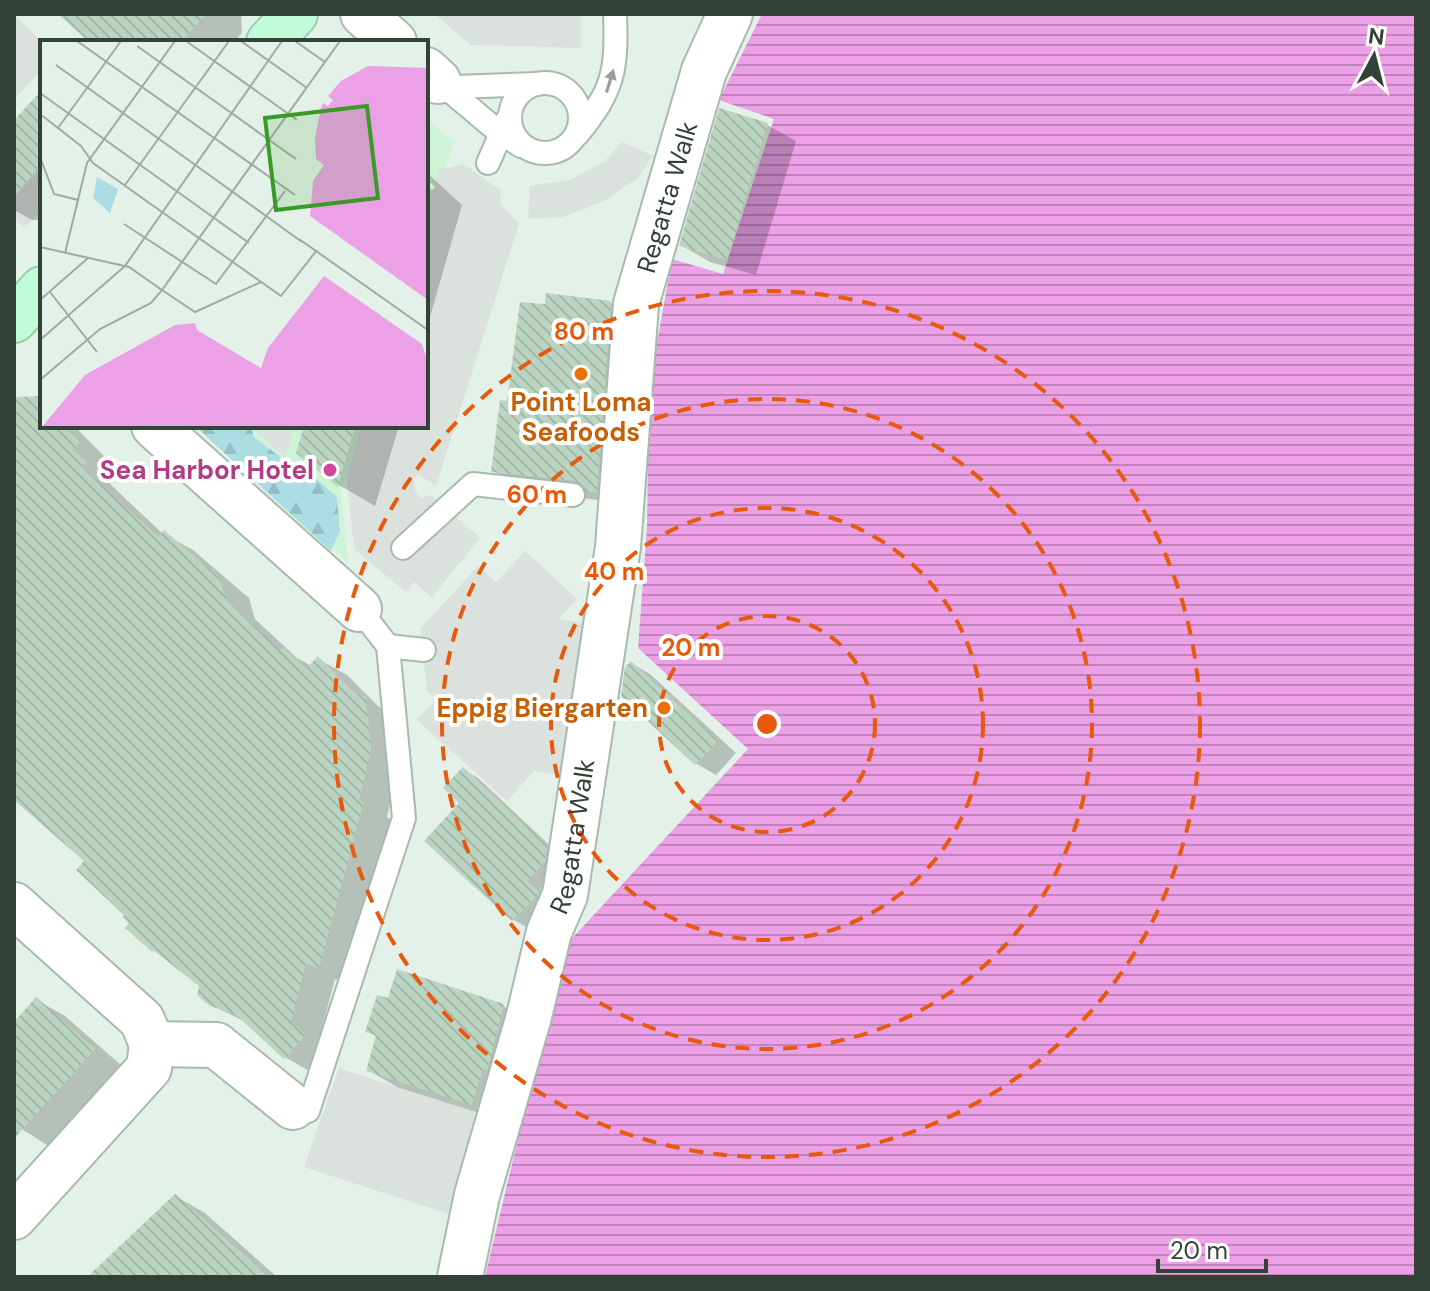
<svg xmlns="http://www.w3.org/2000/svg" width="1430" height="1291" font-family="'DM Sans',sans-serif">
<defs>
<pattern id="forest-firs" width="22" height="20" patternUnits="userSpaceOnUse" patternTransform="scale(2)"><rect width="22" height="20" fill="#acdde4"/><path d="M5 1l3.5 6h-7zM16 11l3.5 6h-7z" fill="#94bfc4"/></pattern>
<pattern id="water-rules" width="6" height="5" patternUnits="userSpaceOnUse" patternTransform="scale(2)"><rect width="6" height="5" fill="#eca0e6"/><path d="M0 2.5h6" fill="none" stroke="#c084bb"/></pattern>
<pattern id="building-back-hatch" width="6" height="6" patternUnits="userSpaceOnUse" patternTransform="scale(2)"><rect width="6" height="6" fill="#bcd5c3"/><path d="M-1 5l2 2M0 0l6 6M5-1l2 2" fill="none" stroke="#a2b8a8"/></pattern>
</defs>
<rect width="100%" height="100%" fill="#e3f1e8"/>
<g fill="#cef3d7">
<polygon points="426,118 454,142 426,228"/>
<polygon points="203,426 362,426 341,492 348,563"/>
</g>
<polygon fill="url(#forest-firs)" points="195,426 251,426 254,437 279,456 286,471 299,464 337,497 340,531 331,551"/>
<g fill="#dbe1dd">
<polygon points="434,14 581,14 581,48 471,45"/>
<polygon points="14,15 42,42 42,69 14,100"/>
<polygon points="622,142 653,156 639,177 604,201 563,217 528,219 530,186 570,180 605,161"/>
<polygon points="464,164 501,191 500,204 519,224 436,486 418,474 414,479 415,491 422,498 431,495 480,538 432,597 414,582 406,592 354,549 347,479 361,426 426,426 426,209 439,170"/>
<polygon points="42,167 42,209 25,228 14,218 14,198"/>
<polygon points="251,426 294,426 285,458"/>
<polygon points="525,551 577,599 559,619 588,624 563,775 534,771 507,801 417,720 436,699 427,691 420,629 478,566 496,582"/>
<polygon points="339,1068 490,1117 458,1217 304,1167"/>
</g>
<polygon fill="url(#water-rules)" points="762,14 1416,14 1416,1277 485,1277 564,947 748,749 638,648 647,528 648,457 655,354 672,259 723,274 774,119 719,100"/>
<g fill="#0003">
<polygon points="76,14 241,14 242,33 234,42 90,42"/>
<polygon points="42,93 42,220 32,220 14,210 14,123"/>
<polygon points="767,125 796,141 756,275 710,262 681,245"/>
<polygon points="426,172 462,205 426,331 426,185 432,190 435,187 426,179"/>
<polygon points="611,303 648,324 607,501 531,492 494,471 508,403 547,306"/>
<polygon points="42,398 42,426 74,426 108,460 101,468 114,480 110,484 163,534 193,550 249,598 255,619 297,658 312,666 318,659 347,675 378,706 395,716 399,766 387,817 392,820 348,983 335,979 319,1039 334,1053 314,1074 285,1057 250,1024 211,1005 202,985 153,950 128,927 132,923 87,861 14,800 14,414"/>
<polygon points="306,426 399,426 375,506 339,485 298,452"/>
<polygon points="631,663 650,674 736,753 716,775 697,764 623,695"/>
<polygon points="464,770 478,778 561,856 559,871 540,890 552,901 528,928 514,920 426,841 462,803"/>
<polygon points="37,1000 65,1016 122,1066 50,1147 14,1124 14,1025"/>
<polygon points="390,1000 503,1006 532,1022 501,1120 397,1087 368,1070 377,1037 368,1031"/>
<polygon points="175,1196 205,1213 277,1277 90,1277"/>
</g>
<g fill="url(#building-back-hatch)">
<polygon points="58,14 207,14 181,42 89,42"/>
<polygon points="42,90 42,163 14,196 14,120"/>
<polygon points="719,108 768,123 727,260 679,246"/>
<polygon points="546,293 611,301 597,493 586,491 582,484 575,481 491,472 500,400 507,401 520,302 545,304"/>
<polygon points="42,396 42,426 63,426 80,442 73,450 87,462 82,467 158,537 164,530 220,579 227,601 280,650 283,647 306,669 318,656 351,690 366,697 371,749 359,800 364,802 319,968 306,964 291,1021 306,1035 284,1059 235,1014 210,1006 197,995 199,986 153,950 152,952 125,928 129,923 123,917 124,915 76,870 84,861 14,800 14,397"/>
<polygon points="304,426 355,426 338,487 296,453"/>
<polygon points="631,661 718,741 695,765 621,696 625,667"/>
<polygon points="463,767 547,846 545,862 527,881 539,892 538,895 512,921 424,841 459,803 443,788"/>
<polygon points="397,969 504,1004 487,1071 483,1069 472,1105 366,1071 376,1035 365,1032 377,995 388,998"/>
<polygon points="36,997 95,1049 14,1139 14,1022"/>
<polygon points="175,1194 269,1277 87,1277"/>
</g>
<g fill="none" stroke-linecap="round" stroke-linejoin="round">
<g stroke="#a6bbad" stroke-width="26">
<g id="lane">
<circle cx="545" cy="118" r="35"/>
<path d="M578,134C614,89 617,71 615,14"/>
<polyline points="521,146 494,128 438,81 455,87 537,84"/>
<polyline points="488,163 507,120"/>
<polyline points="403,548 473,484 573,495"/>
<polyline points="388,646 424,650"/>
<polyline points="308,1111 404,818 388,646 359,609"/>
</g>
</g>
<g stroke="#a6bbad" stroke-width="48">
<g id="street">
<polyline points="363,14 394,42"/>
<polyline points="426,70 438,81"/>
<polyline points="154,426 359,609"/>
<polyline points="14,905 142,1020 152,1044"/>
<polyline points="152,1044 216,1045 293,1107"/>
<polyline points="14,1217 149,1068 152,1044"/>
<path id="s1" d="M460,1277L477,1195L529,1016L549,932L565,895L618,547L636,304L704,71L730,14"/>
</g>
</g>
<g stroke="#94cfac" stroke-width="48">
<g id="secondary">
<polyline points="269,42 295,14"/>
<polyline points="14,320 42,289"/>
</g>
</g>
<use href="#lane" stroke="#fff" stroke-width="22"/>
<use href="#street" stroke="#fff" stroke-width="44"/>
<use href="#secondary" stroke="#c1fcda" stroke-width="44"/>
</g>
<defs><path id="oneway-solid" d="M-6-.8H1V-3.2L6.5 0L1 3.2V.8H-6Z" transform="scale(2)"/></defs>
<use fill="#99a09b" href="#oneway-solid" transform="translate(610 81) rotate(-73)"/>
<g fill="none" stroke="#e8590c" stroke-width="4" stroke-dasharray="14 10">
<circle cx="767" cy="724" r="108"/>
<circle cx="767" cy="724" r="216"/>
<circle cx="767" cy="724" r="325"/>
<circle cx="767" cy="724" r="433"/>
</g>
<g fill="#e8710a" stroke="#fff" stroke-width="3">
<circle cx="581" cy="374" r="8"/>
<circle cx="664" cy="708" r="8"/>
</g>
<circle fill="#d1479c" stroke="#fff" stroke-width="3" cx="330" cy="470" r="8"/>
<g text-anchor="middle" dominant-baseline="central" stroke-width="8" stroke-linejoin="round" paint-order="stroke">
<g font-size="26" fill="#334237" stroke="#fff">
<text stroke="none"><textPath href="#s1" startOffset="1104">Regatta Walk</textPath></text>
<text stroke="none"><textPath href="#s1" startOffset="456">Regatta Walk</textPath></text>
</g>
<g font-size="26" font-weight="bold" fill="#c56008" stroke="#fff">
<text x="581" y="402">Point Loma<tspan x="581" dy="30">Seafoods</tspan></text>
<text x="648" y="708" text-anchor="end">Eppig Biergarten</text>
</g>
<g font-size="26" font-weight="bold" fill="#b23c85" stroke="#fff" text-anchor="end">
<text x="314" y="470">Sea Harbor Hotel</text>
</g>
</g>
<g transform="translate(40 40)">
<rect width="388" height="388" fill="#e3f1e8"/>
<path d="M57,137L78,149L70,173L53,158Z" fill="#acdde4"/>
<path d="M328,26L388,28V260L270,176L273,141L284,125L276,119L275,98L281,68L283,63L288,66L293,60L288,56L301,41ZM284,236L382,304L388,323V387H2L45,335L135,285L155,283L157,290L221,328L228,308Z" fill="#eca0e6"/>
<path fill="none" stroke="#9daba1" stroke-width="2" d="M37,1L255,155M146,1L257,80M201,1L267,48M255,1L285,22M97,6L256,119M16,25L154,124M0,53L209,203M0,74L41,106L53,123L122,172M18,88L81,1M0,117L14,154L38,160M154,124L262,202M85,145L189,1M122,172L241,256L277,210M84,184L176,244L245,151M259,199L388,290M0,207L89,227L122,250L300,1M25,213L47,123L135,1M85,226L242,1M10,252L57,312M0,260L48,218M0,300L85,226M0,340L60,289L111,263L122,250L155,272L221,242"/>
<path fill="#3a9a28" fill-opacity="0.15" stroke="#3a9a28" stroke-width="4" d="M327,66L338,158L236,170L225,78Z"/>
<rect width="388" height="388" fill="none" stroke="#334237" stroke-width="4"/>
</g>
<circle cx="767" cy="724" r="12" fill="#e8590c" stroke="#fff" stroke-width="4"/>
<g font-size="24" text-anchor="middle" font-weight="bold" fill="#e8590c" stroke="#fff" stroke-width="8" stroke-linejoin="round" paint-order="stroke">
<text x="584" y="340">80 m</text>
<text x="537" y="503">60 m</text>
<text x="614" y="580">40 m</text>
<text x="691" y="656">20 m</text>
</g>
<rect width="1430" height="1291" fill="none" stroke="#334237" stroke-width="32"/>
<g transform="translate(1374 56) rotate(7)" stroke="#ffffff" stroke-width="6" paint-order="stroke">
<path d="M0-6L14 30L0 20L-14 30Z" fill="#334237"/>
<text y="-12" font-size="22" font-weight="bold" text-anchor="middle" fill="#334237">N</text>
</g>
<path d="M1158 1259v12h108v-12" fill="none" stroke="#334237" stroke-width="4"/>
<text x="1170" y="1259" font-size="24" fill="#334237" stroke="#ffffff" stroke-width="6" paint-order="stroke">20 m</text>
</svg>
